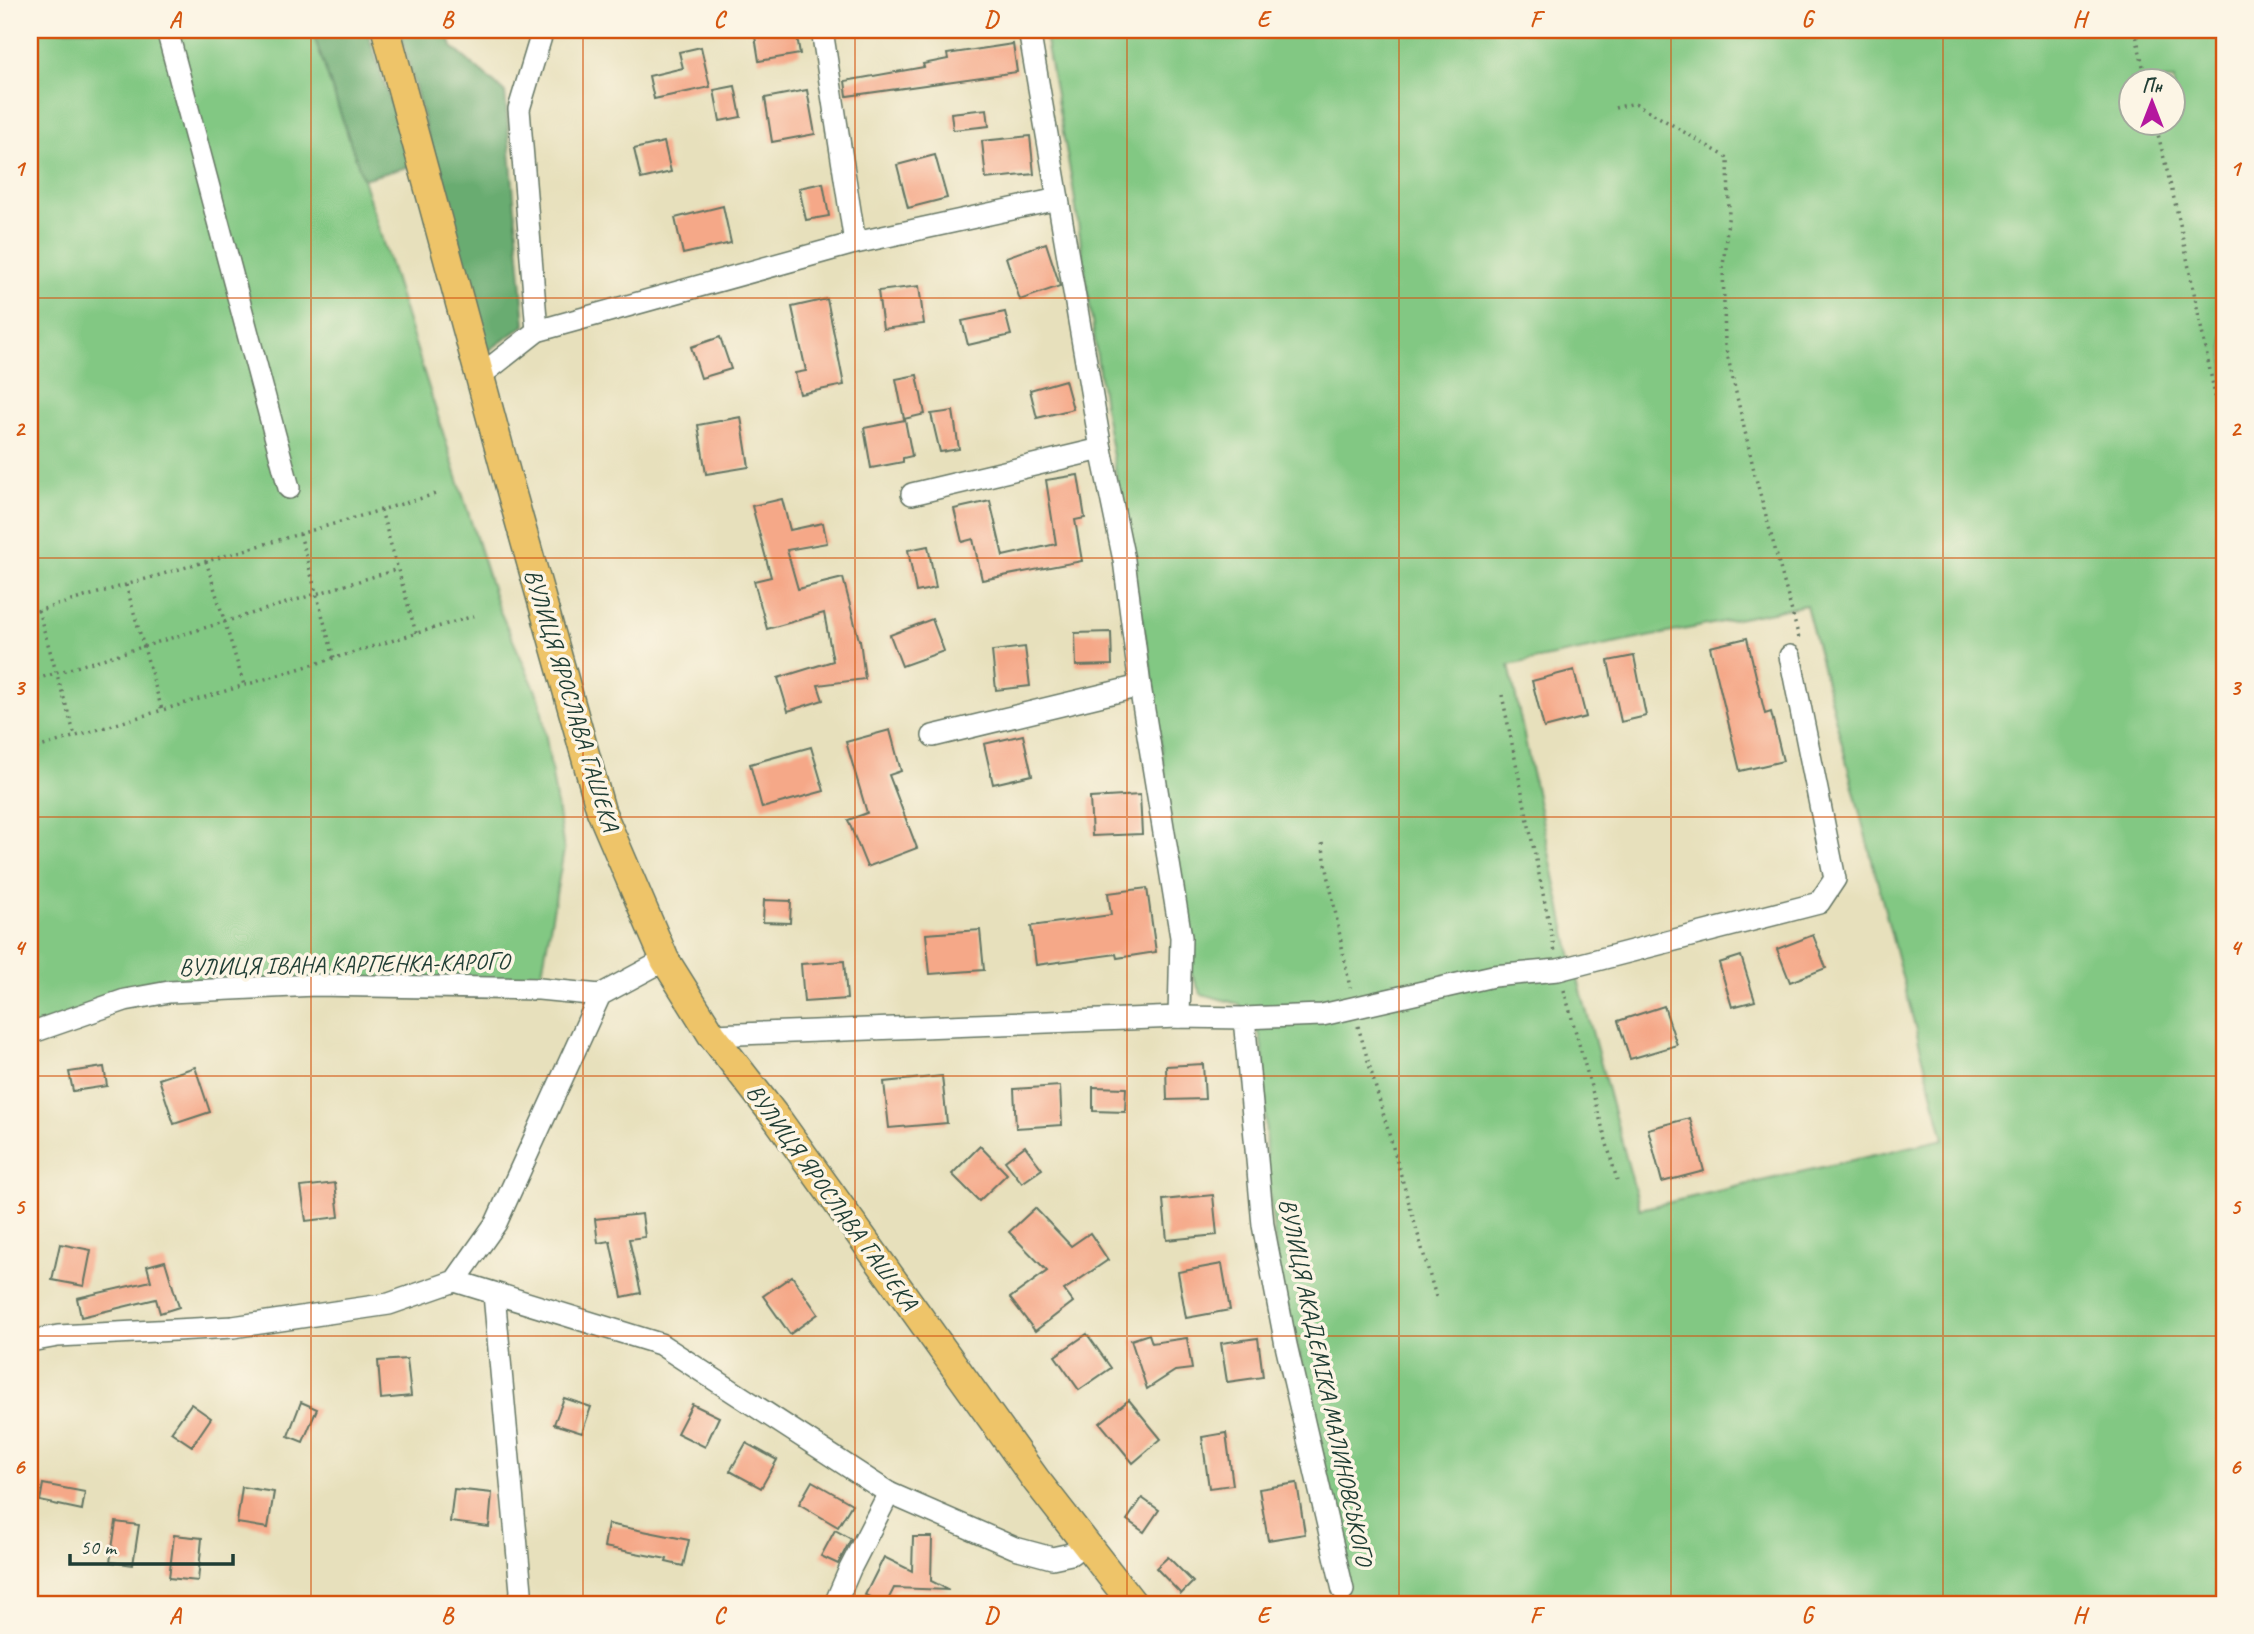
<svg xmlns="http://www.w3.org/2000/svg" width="2254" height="1634" font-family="Caveat,sans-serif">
<rect width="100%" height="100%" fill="#fcf5e5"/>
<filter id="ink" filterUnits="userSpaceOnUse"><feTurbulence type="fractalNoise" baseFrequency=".0143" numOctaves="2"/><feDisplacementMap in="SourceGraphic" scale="14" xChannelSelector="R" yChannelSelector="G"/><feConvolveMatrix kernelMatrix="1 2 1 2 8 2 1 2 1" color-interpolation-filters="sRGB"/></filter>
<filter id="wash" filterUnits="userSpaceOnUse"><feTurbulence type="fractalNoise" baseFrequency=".00686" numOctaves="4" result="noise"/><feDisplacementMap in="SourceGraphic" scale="28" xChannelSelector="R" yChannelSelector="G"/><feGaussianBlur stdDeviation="1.57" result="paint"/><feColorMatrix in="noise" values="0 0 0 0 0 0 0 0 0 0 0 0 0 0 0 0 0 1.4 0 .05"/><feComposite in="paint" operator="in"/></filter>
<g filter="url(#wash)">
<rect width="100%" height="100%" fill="#e7e0bc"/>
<g fill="#82c883" stroke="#50825c" stroke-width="2" fill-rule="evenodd">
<polygon points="30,30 312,30 363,179 498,607 540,700 564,850 539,989 169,992 30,1033"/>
<path d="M1044,30H2224V1604H1348L1336,1563L1326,1477L1304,1370L1280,1283L1266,1166L1265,1068L1260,1036L1252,1018L1239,1004L1201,994L1188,967L1154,687L1104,406L1073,187ZM2132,80H2174V122H2132ZM1806,605L1944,1139L1640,1209L1569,946L1509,665Z"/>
</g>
<g fill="#69ac71" stroke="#447452" stroke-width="2">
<polygon points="312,30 367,30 411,166 363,179"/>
<polygon points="400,30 447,30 452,47 505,92 525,325 485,353"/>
</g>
<g id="blocks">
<g fill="#f5a888">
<polygon points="754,30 796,30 800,54 759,61"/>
<polygon points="1013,44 1017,72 847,96 845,81 924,67 923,64 948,59 947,54"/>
<polygon points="701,47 710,87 654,99 649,76 683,68 679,52"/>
<polygon points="735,86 741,117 720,121 714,90"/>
<polygon points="807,90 815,134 772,142 765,98"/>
<polygon points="987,109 989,126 953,130 951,113"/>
<polygon points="1030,136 1034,174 986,179 982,141"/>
<polygon points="664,142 671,172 641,179 634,149"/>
<polygon points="935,155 947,198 908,208 897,165"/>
<polygon points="823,183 829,216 806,220 799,188"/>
<polygon points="723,206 731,243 683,254 675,218"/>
<polygon points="1046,243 1060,286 1020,300 1006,257"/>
<polygon points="919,286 924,324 883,329 878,291"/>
<polygon points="827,299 844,385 800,394 795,373 806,371 792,307"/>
<polygon points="1005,312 1011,335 968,345 962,321"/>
<polygon points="720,337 731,369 701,378 691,347"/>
<polygon points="917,375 925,414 904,419 896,379"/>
<polygon points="1065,380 1073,409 1037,418 1030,390"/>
<polygon points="953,411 959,449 940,452 931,414"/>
<polygon points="741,417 749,467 706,474 698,425"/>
<polygon points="905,420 912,456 903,458 903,462 871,468 864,428"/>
<polygon points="1078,475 1085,518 1075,520 1082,561 982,580 973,539 962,542 954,509 990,501 1003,556 1056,544 1046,480"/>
<polygon points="782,499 790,530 823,523 827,543 787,550 798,589 843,578 859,640 860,640 865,679 818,685 823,700 788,711 778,678 833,661 824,613 767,629 754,581 771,577 752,506"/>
<polygon points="928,546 936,588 916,592 908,550"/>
<polygon points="932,619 944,651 902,666 890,635"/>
<polygon points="1111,632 1112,665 1076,666 1075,633"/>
<polygon points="1747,638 1765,714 1771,712 1783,761 1740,771 1710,647"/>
<polygon points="1025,647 1030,686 996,690 992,651"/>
<polygon points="1634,656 1646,716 1621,722 1608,661"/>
<polygon points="1574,670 1586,717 1544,728 1532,681"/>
<polygon points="890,730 901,771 889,775 917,848 867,867 848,820 867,813 846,742"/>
<polygon points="1023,735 1032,775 993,784 984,744"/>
<polygon points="811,747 824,791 762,808 750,764"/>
<polygon points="1140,795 1142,834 1092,836 1090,798"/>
<polygon points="1147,888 1156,952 1117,958 1116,954 1036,965 1031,926 1111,915 1108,893"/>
<polygon points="764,900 791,901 790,923 763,922"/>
<polygon points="980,930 984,970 930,974 926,934"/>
<polygon points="1813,935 1826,968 1790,982 1777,949"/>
<polygon points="1741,956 1755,1001 1732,1007 1719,963"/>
<polygon points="844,961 847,999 804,1002 801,964"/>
<polygon points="1664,1006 1677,1045 1630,1059 1618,1021"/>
<polygon points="1203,1064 1205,1099 1167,1100 1166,1066"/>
<polygon points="104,1067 107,1086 73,1091 69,1072"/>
<polygon points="195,1067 210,1112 174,1124 159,1079"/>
<polygon points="942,1076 947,1123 889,1128 884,1082"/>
<polygon points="1060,1086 1062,1125 1016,1128 1014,1089"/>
<polygon points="1093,1087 1126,1088 1125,1112 1093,1111"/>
<polygon points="1690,1118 1704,1171 1662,1182 1648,1129"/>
<polygon points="980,1146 1007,1174 979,1201 952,1174"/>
<polygon points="1025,1146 1042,1169 1022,1183 1005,1161"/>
<polygon points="335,1183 339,1217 306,1221 301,1187"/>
<polygon points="1213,1195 1217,1235 1167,1240 1163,1200"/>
<polygon points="1035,1208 1071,1246 1090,1233 1108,1260 1064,1290 1073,1302 1035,1331 1010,1298 1047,1271 1009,1232"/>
<polygon points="642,1214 645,1237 629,1239 641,1293 622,1297 610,1241 598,1243 595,1219"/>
<polygon points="60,1244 91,1250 84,1286 52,1280"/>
<polygon points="165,1261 179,1307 160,1313 156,1299 81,1317 77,1298 151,1281 147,1266"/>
<polygon points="1222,1264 1230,1310 1186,1318 1178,1272"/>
<polygon points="792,1276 818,1314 790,1334 763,1296"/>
<polygon points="1087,1334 1111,1368 1079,1390 1055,1356"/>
<polygon points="1149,1334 1152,1343 1187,1338 1192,1369 1175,1371 1147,1389 1131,1340"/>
<polygon points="1258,1338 1263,1377 1227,1382 1221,1343"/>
<polygon points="407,1359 411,1396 381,1399 378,1361"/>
<polygon points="564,1398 591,1407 582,1433 554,1424"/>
<polygon points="1129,1400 1161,1439 1133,1463 1100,1423"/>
<polygon points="301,1402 317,1409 303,1442 288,1436"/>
<polygon points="191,1404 211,1418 192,1446 171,1432"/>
<polygon points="692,1404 719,1417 705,1447 677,1433"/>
<polygon points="1226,1433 1233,1485 1209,1488 1202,1437"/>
<polygon points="746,1443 777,1460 761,1488 730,1471"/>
<polygon points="812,1481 852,1504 838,1527 799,1504"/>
<polygon points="1297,1483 1305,1534 1268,1540 1259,1489"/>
<polygon points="43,1484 85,1492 82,1510 40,1501"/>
<polygon points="242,1487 274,1492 268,1528 237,1523"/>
<polygon points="454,1489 492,1493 489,1527 450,1522"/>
<polygon points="1142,1498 1159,1510 1144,1532 1127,1520"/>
<polygon points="116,1522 139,1525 133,1565 110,1562"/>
<polygon points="608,1524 689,1540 683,1566 666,1562 667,1559 604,1547"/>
<polygon points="835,1530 851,1539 838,1564 821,1556"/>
<polygon points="174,1535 202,1538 198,1581 169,1578"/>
<polygon points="913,1537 932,1537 931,1581 949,1590 894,1588 886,1604 865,1595 884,1557 912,1571"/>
<polygon points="1168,1557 1193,1582 1181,1594 1156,1568"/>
</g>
</g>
</g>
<g filter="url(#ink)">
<use href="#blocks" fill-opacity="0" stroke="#657664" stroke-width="2"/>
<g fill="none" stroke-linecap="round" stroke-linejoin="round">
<g stroke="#657664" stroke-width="24">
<g id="minor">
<polyline points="167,30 289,488"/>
<polyline points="822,30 855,243"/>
<polyline points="1029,30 1101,449 1124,560 1140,686 1181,937 1179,1017"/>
<polyline points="537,331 519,109 543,30"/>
<polyline points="480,376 537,331 855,243 1058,199"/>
<polyline points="912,494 1101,449"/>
<polyline points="933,736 1140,686"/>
<polyline points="1244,1018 1322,1015 1493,976 1558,970 1819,903 1835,879 1790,656"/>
<polyline points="30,1033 125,1000 169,992 316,985 539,989 600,995"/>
<polyline points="712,1035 1179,1017 1244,1018 1263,1225 1286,1345 1343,1590"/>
<polyline points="455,1281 660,1344 889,1493 1015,1548 1052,1558 1071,1554 1085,1543"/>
<polyline points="494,1294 521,1591 519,1604"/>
<polyline points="30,1341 58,1336 233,1327 389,1304 455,1281 496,1223 600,995 665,960"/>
<polyline points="835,1604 850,1569 889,1493"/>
</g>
</g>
<g stroke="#657664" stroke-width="31">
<polyline id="major" points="386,30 506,473 601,811 665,960 712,1035 778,1120 1036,1480 1133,1604"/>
</g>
<g stroke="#657664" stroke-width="3.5" stroke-dasharray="2 5" stroke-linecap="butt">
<polyline points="2135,30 2146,80"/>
<polyline points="1615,108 1635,103 1728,158 1729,211 1723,266 1725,345 1755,475 1799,638"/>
<polyline points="2155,122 2179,219 2218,410"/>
<polyline points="381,510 416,633"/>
<polyline points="300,534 334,658"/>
<polyline points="206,561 244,685"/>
<polyline points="126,585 162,710"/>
<polyline points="38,610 75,736"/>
<polyline points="30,613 439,493"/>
<polyline points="30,681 398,569"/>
<polyline points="1502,695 1555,952"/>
<polyline points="30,750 477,615"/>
<polyline points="1322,843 1350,988"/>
<polyline points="1564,990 1617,1180"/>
<polyline points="1358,1026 1436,1297"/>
</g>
<use href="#minor" stroke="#fff" stroke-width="21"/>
<use href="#major" stroke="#eec469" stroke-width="28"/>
</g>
</g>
<path fill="none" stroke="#d45610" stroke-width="2" stroke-opacity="0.55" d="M311,30V1604M583,30V1604M855,30V1604M1127,30V1604M1399,30V1604M1671,30V1604M1943,30V1604M30,298H2224M30,558H2224M30,817H2224M30,1076H2224M30,1336H2224"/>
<g text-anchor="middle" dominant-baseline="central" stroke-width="7" stroke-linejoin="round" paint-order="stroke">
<g font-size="24" fill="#1f3d34" stroke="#fcf5e5">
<text transform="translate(572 700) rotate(73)">ВУЛИЦЯ ЯРОСЛАВА ГАШЕКА</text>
<text transform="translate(344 964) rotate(-1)">ВУЛИЦЯ ІВАНА КАРПЕНКА-КАРОГО</text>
<text transform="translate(832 1197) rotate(54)">ВУЛИЦЯ ЯРОСЛАВА ГАШЕКА</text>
<text transform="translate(1326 1382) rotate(78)">ВУЛИЦЯ АКАДЕМІКА МАЛИНОВСЬКОГО</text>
</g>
</g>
<rect width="2254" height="1634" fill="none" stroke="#fcf5e5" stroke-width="77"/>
<g transform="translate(2152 102)"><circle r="33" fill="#fcf5e5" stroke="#a4ab9e" stroke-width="2"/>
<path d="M0-5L12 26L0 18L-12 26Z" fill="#b5179e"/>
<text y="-10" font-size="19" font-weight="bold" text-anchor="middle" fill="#1f3d34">Пн</text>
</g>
<path d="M70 1554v10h163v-10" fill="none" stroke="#1f3d34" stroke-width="3.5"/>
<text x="80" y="1554" font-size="21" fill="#1f3d34" stroke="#fcf5e5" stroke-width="5" paint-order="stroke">50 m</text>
<rect x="38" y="38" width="2178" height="1558" fill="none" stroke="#d45610" stroke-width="2.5"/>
<g font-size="23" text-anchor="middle" font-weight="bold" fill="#d45610">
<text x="175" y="27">A</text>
<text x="447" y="27">B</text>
<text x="719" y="27">C</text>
<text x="991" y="27">D</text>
<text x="1263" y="27">E</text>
<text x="1535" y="27">F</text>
<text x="1807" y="27">G</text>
<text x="2079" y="27">H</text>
<text x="19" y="176">1</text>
<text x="2235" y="176">1</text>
<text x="19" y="436">2</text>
<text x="2235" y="436">2</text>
<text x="19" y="695">3</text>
<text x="2235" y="695">3</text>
<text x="19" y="955">4</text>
<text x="2235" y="955">4</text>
<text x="19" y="1214">5</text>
<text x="2235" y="1214">5</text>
<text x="19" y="1474">6</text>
<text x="2235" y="1474">6</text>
<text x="175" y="1623">A</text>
<text x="447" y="1623">B</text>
<text x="719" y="1623">C</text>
<text x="991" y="1623">D</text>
<text x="1263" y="1623">E</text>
<text x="1535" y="1623">F</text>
<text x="1807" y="1623">G</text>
<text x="2079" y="1623">H</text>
</g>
</svg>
